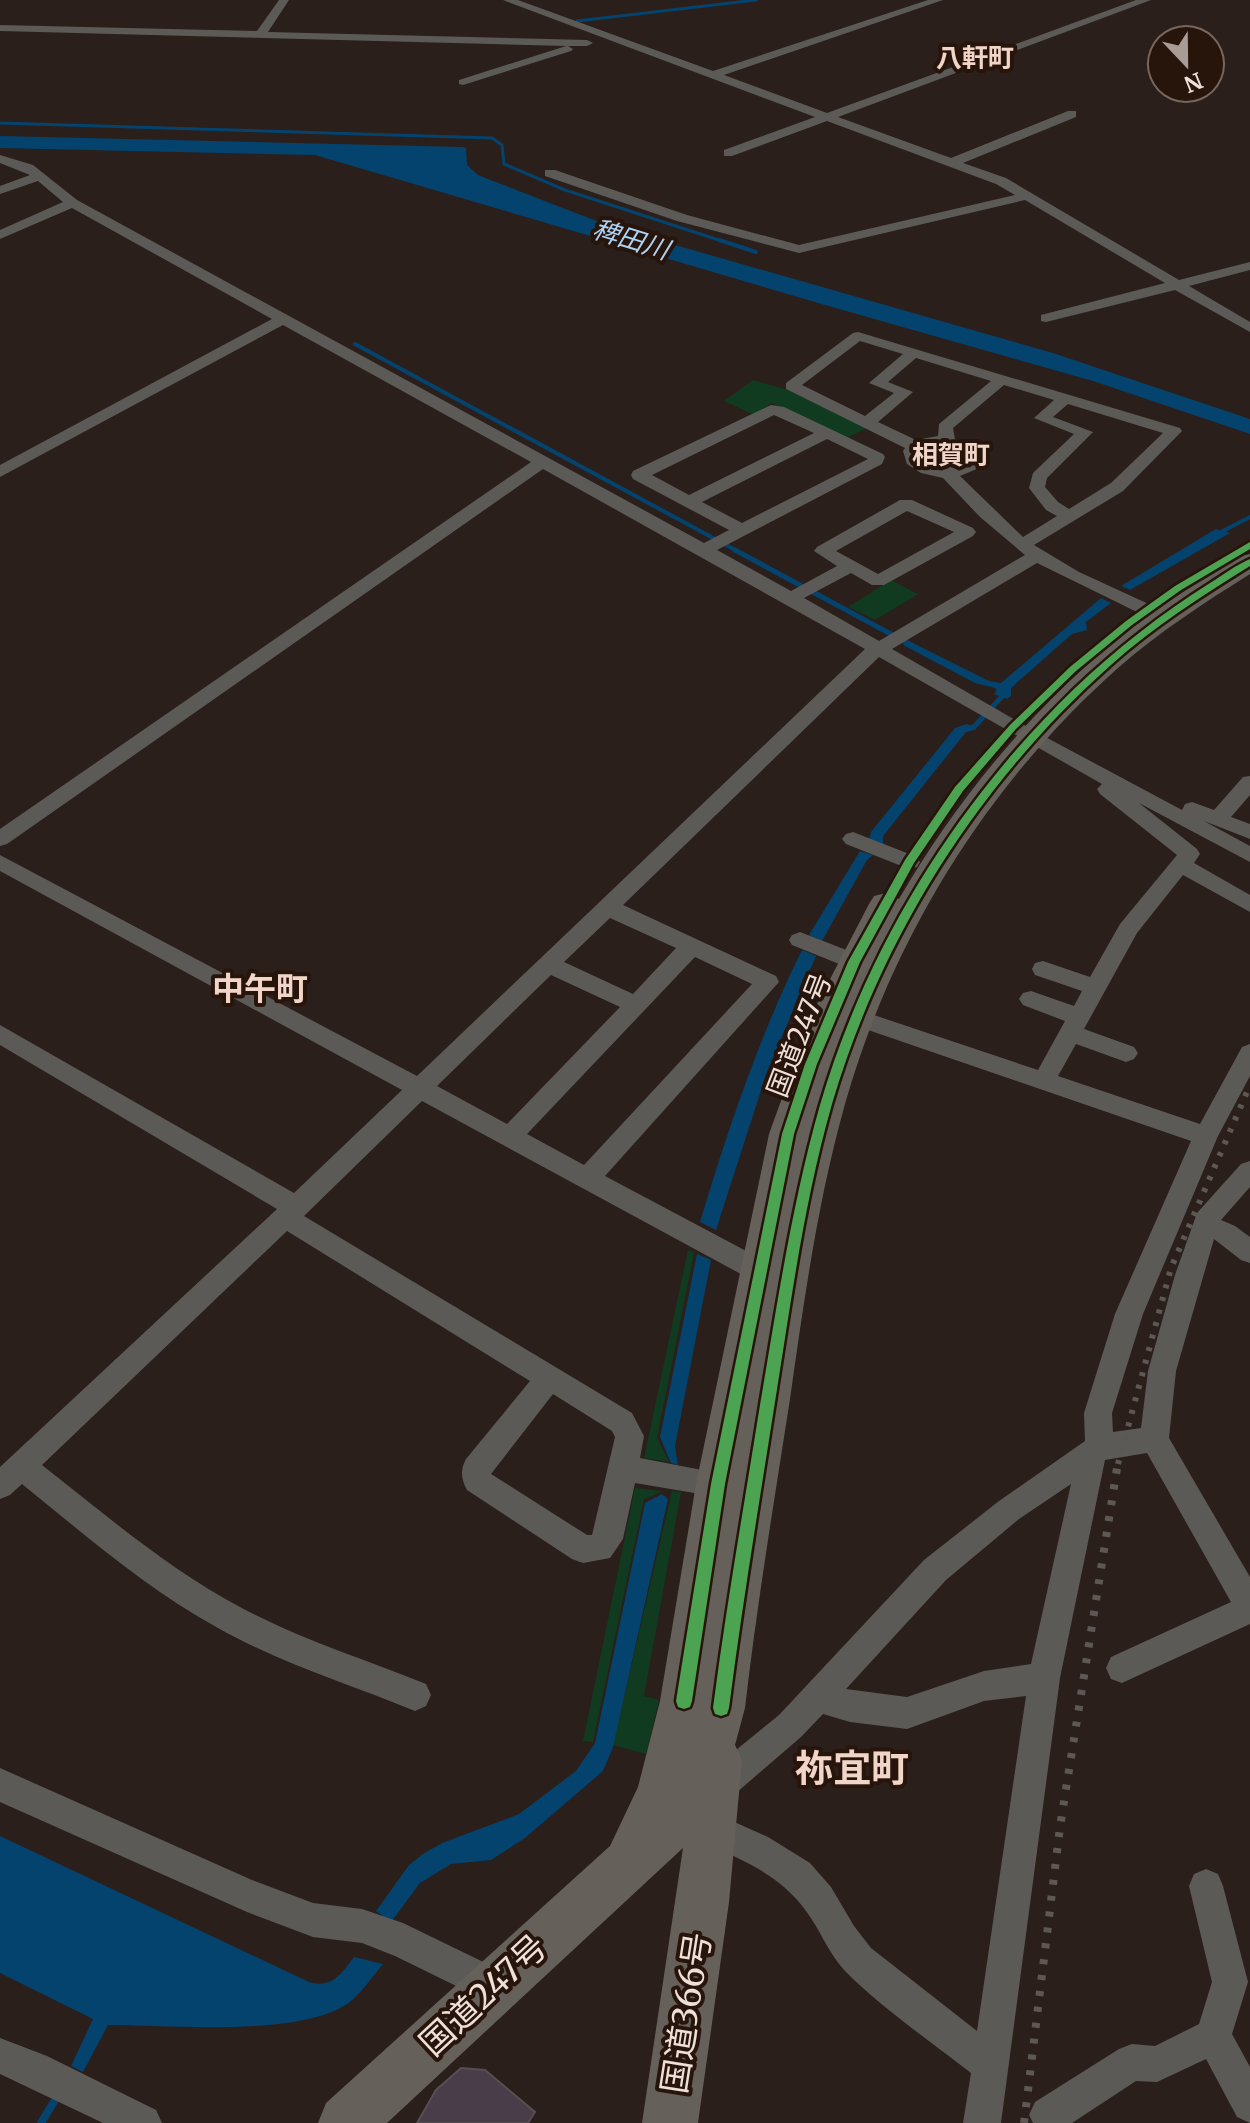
<svg xmlns="http://www.w3.org/2000/svg" width="1250" height="2123" font-family="Merriweather,'Noto Sans JP',serif">
<rect width="100%" height="100%" fill="#2a1f1a"/>
<g fill="#103b20">
<polygon points="753,380 788,390 867,428 846,438 772,403 754,415 724,401"/>
<polygon points="929,445 955,445 972,458 958,470 924,466 917,452"/>
<polygon points="891,580 918,594 875,620 848,607"/>
<polygon points="688,1250 694,1253 657,1438 669,1462 644,1458"/>
<polygon points="635,1488 663,1491 644,1499 593,1742 583,1741"/>
<polygon points="672,1491 681,1492 644,1696 659,1700 646,1754 613,1745"/>
</g>
<g fill="#04436e">
<polygon points="0,136 463,147 466,148 467,165 478,175 612,227 1053,353 1250,419 1250,434 1093,381 825,305 315,155 0,148"/>
<polygon points="1216,529 1230,533 1130,590 1121,586"/>
<polygon points="1101,598 1111,603 1086,622 1087,630 1072,634 1011,688 1011,696 1007,699 994,694 997,690 995,688 975,683 903,645 909,641 989,681 1001,683"/>
<polygon points="967,724 977,729 966,732 883,836 883,845 869,840 871,832 955,728"/>
<polygon points="860,851 873,855 867,860 822,941 809,935"/>
<path d="M802,950L816,956L767,1072L716,1230L700,1222C728,1129 759,1037 802,950Z"/>
<polygon points="697,1254 711,1260 675,1446 678,1465 671,1463 660,1437"/>
<polygon points="662,1494 668,1499 613,1747 603,1771 525,1838 491,1860 451,1864 420,1883 391,1922 376,1911 409,1865 423,1854 442,1843 519,1814 576,1771 595,1743 645,1503"/>
<path d="M0,1836L309,1982C332,1989 342,1973 354,1957L383,1964C373,1976 363,1991 351,2001C306,2038 167,2025 108,2025L83,2072L71,2066L93,2019L0,1973Z"/>
</g>
<g fill="none" stroke-linecap="round" stroke-linejoin="round">
<g stroke="#04436e" stroke-width="3">
<polyline points="577,21 756,0"/>
<polyline points="0,123 492,138 502,145 504,164 565,190 725,242"/>
</g>
<g stroke="#04436e" stroke-width="4">
<polyline points="719,240 756,252"/>
<polyline points="355,344 739,552"/>
<polyline points="1219,533 1250,517"/>
</g>
<g stroke="#04436e" stroke-width="5">
<polyline points="735,550 913,646"/>
<polyline points="967,729 974,727 1007,691"/>
</g>
<polyline stroke="#04436e" stroke-width="8" points="41,2123 58,2095"/>
</g>
<polygon fill="#4a3d4a" stroke="#564f52" stroke-width="2" points="461,2068 485,2070 535,2112 528,2123 417,2123 436,2090"/>
<g fill="none" stroke-linecap="round" stroke-linejoin="round">
<g fill="#5c5a56" fill-rule="evenodd">
<polygon points="279,0 289,0 268,32 587,40 593,43 587,46 568,46 573,49 571,51 463,85 459,84 459,80 566,46 0,31 0,25 257,31"/>
<polygon points="503,0 518,0 713,71 928,0 943,0 724,75 827,113 1136,0 1151,0 838,117 951,158 1068,111 1076,111 1076,117 963,163 1006,178 1179,280 1250,262 1250,270 1189,286 1250,322 1250,332 1175,290 1046,322 1041,321 1041,315 1165,283 1025,200 799,253 677,221 545,176 545,170 555,170 687,215 799,245 1015,195 996,184 827,121 732,156 724,156 724,150 815,117"/>
<path d="M0,155L33,165L77,200L704,543L729,530L633,479L631,475L633,471L771,405L784,407L883,454L885,457L882,464L717,550L791,591L837,566L814,551L817,547L900,500H912L973,528L976,532L973,536L884,585H872L851,573L804,598L879,641L1025,555L980,517L943,478L921,473L907,464L903,451L905,448L786,389V383L853,333L858,332L1180,428L1182,431L1123,491L1034,545L1079,572L1153,606L1156,610L1153,614H1141L1037,563L892,649L1038,733L1182,810L1185,804L1192,802L1214,810L1243,777L1250,776V795L1231,817L1250,824V839L1204,821L1250,846V862L1139,803L1197,849L1200,854L1194,863L1250,895V912L1183,875L1137,933L1084,1029L1134,1047L1138,1053L1134,1059L1126,1062L1076,1044L1058,1076L1200,1124L1242,1047L1250,1044V1076L1218,1136L1143,1314L1112,1413L1113,1432L1141,1428L1148,1371L1175,1275L1197,1213L1241,1164L1250,1161V1187L1221,1220L1235,1226L1250,1237V1263L1241,1260L1214,1239L1176,1371L1169,1438L1250,1577V1624L1122,1683L1111,1679L1106,1668L1111,1657L1231,1602L1147,1453L1105,1460L1060,1678L1001,2123H963L971,2073C929,2040 884,2010 846,1972C829,1955 821,1931 806,1911C781,1875 739,1858 700,1841L695,1829L700,1817L712,1812L768,1837L810,1863L831,1887L854,1926L871,1948L977,2031L1026,1696L984,1701L907,1729L850,1722L823,1714L801,1737L729,1799L717,1804L705,1799L700,1787L705,1775L779,1715L924,1560L999,1501L1085,1441L1084,1413L1115,1314L1191,1141L836,1019L832,1013L836,1007L844,1005L1038,1070L1065,1021L1023,1005L1019,999L1023,993L1031,991L1074,1006L1082,991L1035,975L1032,969L1035,963L1043,961L1090,977L1120,924L1177,855L1100,794L1097,789L1102,784L879,657L623,905L776,976L779,982L605,1176L765,1261L778,1265L782,1273L778,1281L769,1284L750,1279L422,1101L304,1216L632,1413L644,1436L640,1458L728,1475L733,1484L728,1493L718,1497L635,1483L623,1539L610,1558L583,1563L572,1559L467,1490C461,1479 460,1470 466,1459L530,1381L287,1231L42,1465C106,1515 168,1569 240,1607C299,1639 364,1659 426,1684L431,1695L426,1706L415,1711C349,1684 280,1663 218,1628C147,1589 85,1535 22,1484L10,1495L0,1499V1467L277,1209L0,1045V1025L294,1193L402,1090L0,871V855L417,1076L865,649L543,469L7,844L0,846V829L531,462L283,325L0,477V465L272,319L72,208L0,239V230L63,202L38,181L0,194V186L30,175L0,163ZM860,341L903,354L869,383L894,393L865,416L802,385ZM916,358L991,381L939,424L938,436L916,440L878,422L913,392L888,382ZM1004,385L1054,400L1034,418L1074,434L1033,473L1029,488L1046,510L1057,516L1023,537L960,476L979,468L984,460L976,446L955,439L953,428ZM1068,404L1163,433L1111,483L1069,509L1058,502L1045,487L1047,478L1093,432L1053,417ZM774,415L814,433L689,495L652,475ZM827,439L868,459L742,523L702,502ZM942,445L964,452L967,462L943,468L921,459L919,452L927,447ZM907,511L954,532L878,574L836,551ZM610,918L676,948L633,994L564,962ZM695,957L752,984L584,1165L527,1134ZM551,975L620,1007L507,1124L437,1086ZM553,1394L612,1431L615,1437L592,1535H587L491,1474ZM1071,1484L1031,1664L984,1671L907,1697L846,1689L946,1580L1019,1519Z"/>
<polygon points="853,832 917,857 920,862 917,867 909,869 846,844 842,839 846,834"/>
<polygon points="800,932 862,956 865,962 862,968 854,970 792,945 789,940 792,935"/>
<polygon points="0,1768 252,1880 313,1903 362,1909 403,1923 506,1973 511,1986 506,1999 493,2004 395,1956 362,1943 313,1937 247,1912 0,1802"/>
<polygon points="1206,1869 1218,1874 1223,1886 1248,1982 1232,2034 1250,2067 1250,2123 1237,2117 1206,2059 1157,2082 1136,2081 1072,2123 1033,2123 1029,2115 1035,2102 1119,2049 1132,2044 1155,2046 1199,2024 1212,1982 1189,1886 1194,1874"/>
<polygon points="0,2038 47,2056 156,2110 162,2123 103,2123 0,2074"/>
</g>
<path fill="#66605b" fill-rule="evenodd" d="M1250,554V574C1204,603 1159,632 1118,668C988,783 892,938 845,1104C818,1200 804,1300 790,1399C774,1502 757,1604 745,1708L735,1745L742,1760L729,1902L698,2123H642L683,1848L387,2123H318L326,2103L610,1846L638,1787L660,1701L696,1484L769,1134L814,1010L869,904L874,896L886,893L899,899C966,784 1057,677 1168,602C1191,586 1216,571 1241,556Z"/>
<polyline stroke="#5d5855" stroke-width="6" stroke-dasharray="4 9" stroke-linecap="butt" points="1118,1464 1171,1268 1250,1085"/>
<polyline stroke="#5d5855" stroke-width="8" stroke-dasharray="5 11" stroke-linecap="butt" points="1024,2123 1060,1827 1118,1462"/>
<g stroke="#27140a" stroke-width="5">
<g id="cycleway">
<polygon points="1250,542 1250,549 1181,590 1132,625 1076,671 1016,729 963,791 914,863 860,962 817,1064 794,1134 725,1484 692,1701 690,1707 684,1709 678,1707 676,1701 711,1484 782,1134 805,1064 848,962 905,860 955,787 1010,725 1070,667 1126,621 1175,586"/>
<path d="M1250,559V566C1202,596 1153,627 1111,665C980,781 881,937 832,1104C804,1202 791,1302 775,1402C759,1504 742,1606 729,1708L727,1714L721,1716L715,1714L713,1708C726,1607 744,1506 760,1405C777,1305 792,1203 820,1105C866,948 956,803 1074,689C1116,649 1161,614 1210,583C1223,575 1236,565 1250,559Z"/>
</g>
</g>
<use href="#cycleway" fill="#4ca352" fill-rule="evenodd"/>
</g>
<g text-anchor="middle" dominant-baseline="central" stroke-width="8" stroke-linejoin="round" paint-order="stroke">
<g font-size="26" font-weight="bold" fill="#f1d5c8" stroke="#27140a">
<text x="975" y="57">八軒町</text>
<text x="951" y="454">相賀町</text>
</g>
<g font-size="26" font-style="italic" fill="#acd2f4" stroke="#27140a">
<text transform="translate(631 239) rotate(17)">稗田川</text>
</g>
<g font-size="28" fill="#eee0d9" stroke="#27140a">
<text transform="translate(799 1035) rotate(-69)">国道247号</text>
</g>
<g font-size="32" font-weight="bold" fill="#f1d5c8" stroke="#27140a">
<text x="260" y="989">中午町</text>
</g>
<g font-size="34" fill="#eee0d9" stroke="#27140a">
<text transform="translate(483 1995) rotate(-43)">国道247号</text>
<text transform="translate(686 2013) rotate(-81)">国道366号</text>
</g>
<g font-size="38" font-weight="bold" fill="#f1d5c8" stroke="#27140a">
<text x="852" y="1768">祢宜町</text>
</g>
</g>
<g transform="translate(1186 64) rotate(158)"><circle r="38" fill="#27140a" stroke="#77665d" stroke-width="2"/>
<path d="M0-6L14 30L0 20L-14 30Z" fill="#a99c96"/>
<text y="-12" font-size="22" font-weight="bold" text-anchor="middle" fill="#eee0d9">N</text>
</g>
</svg>
